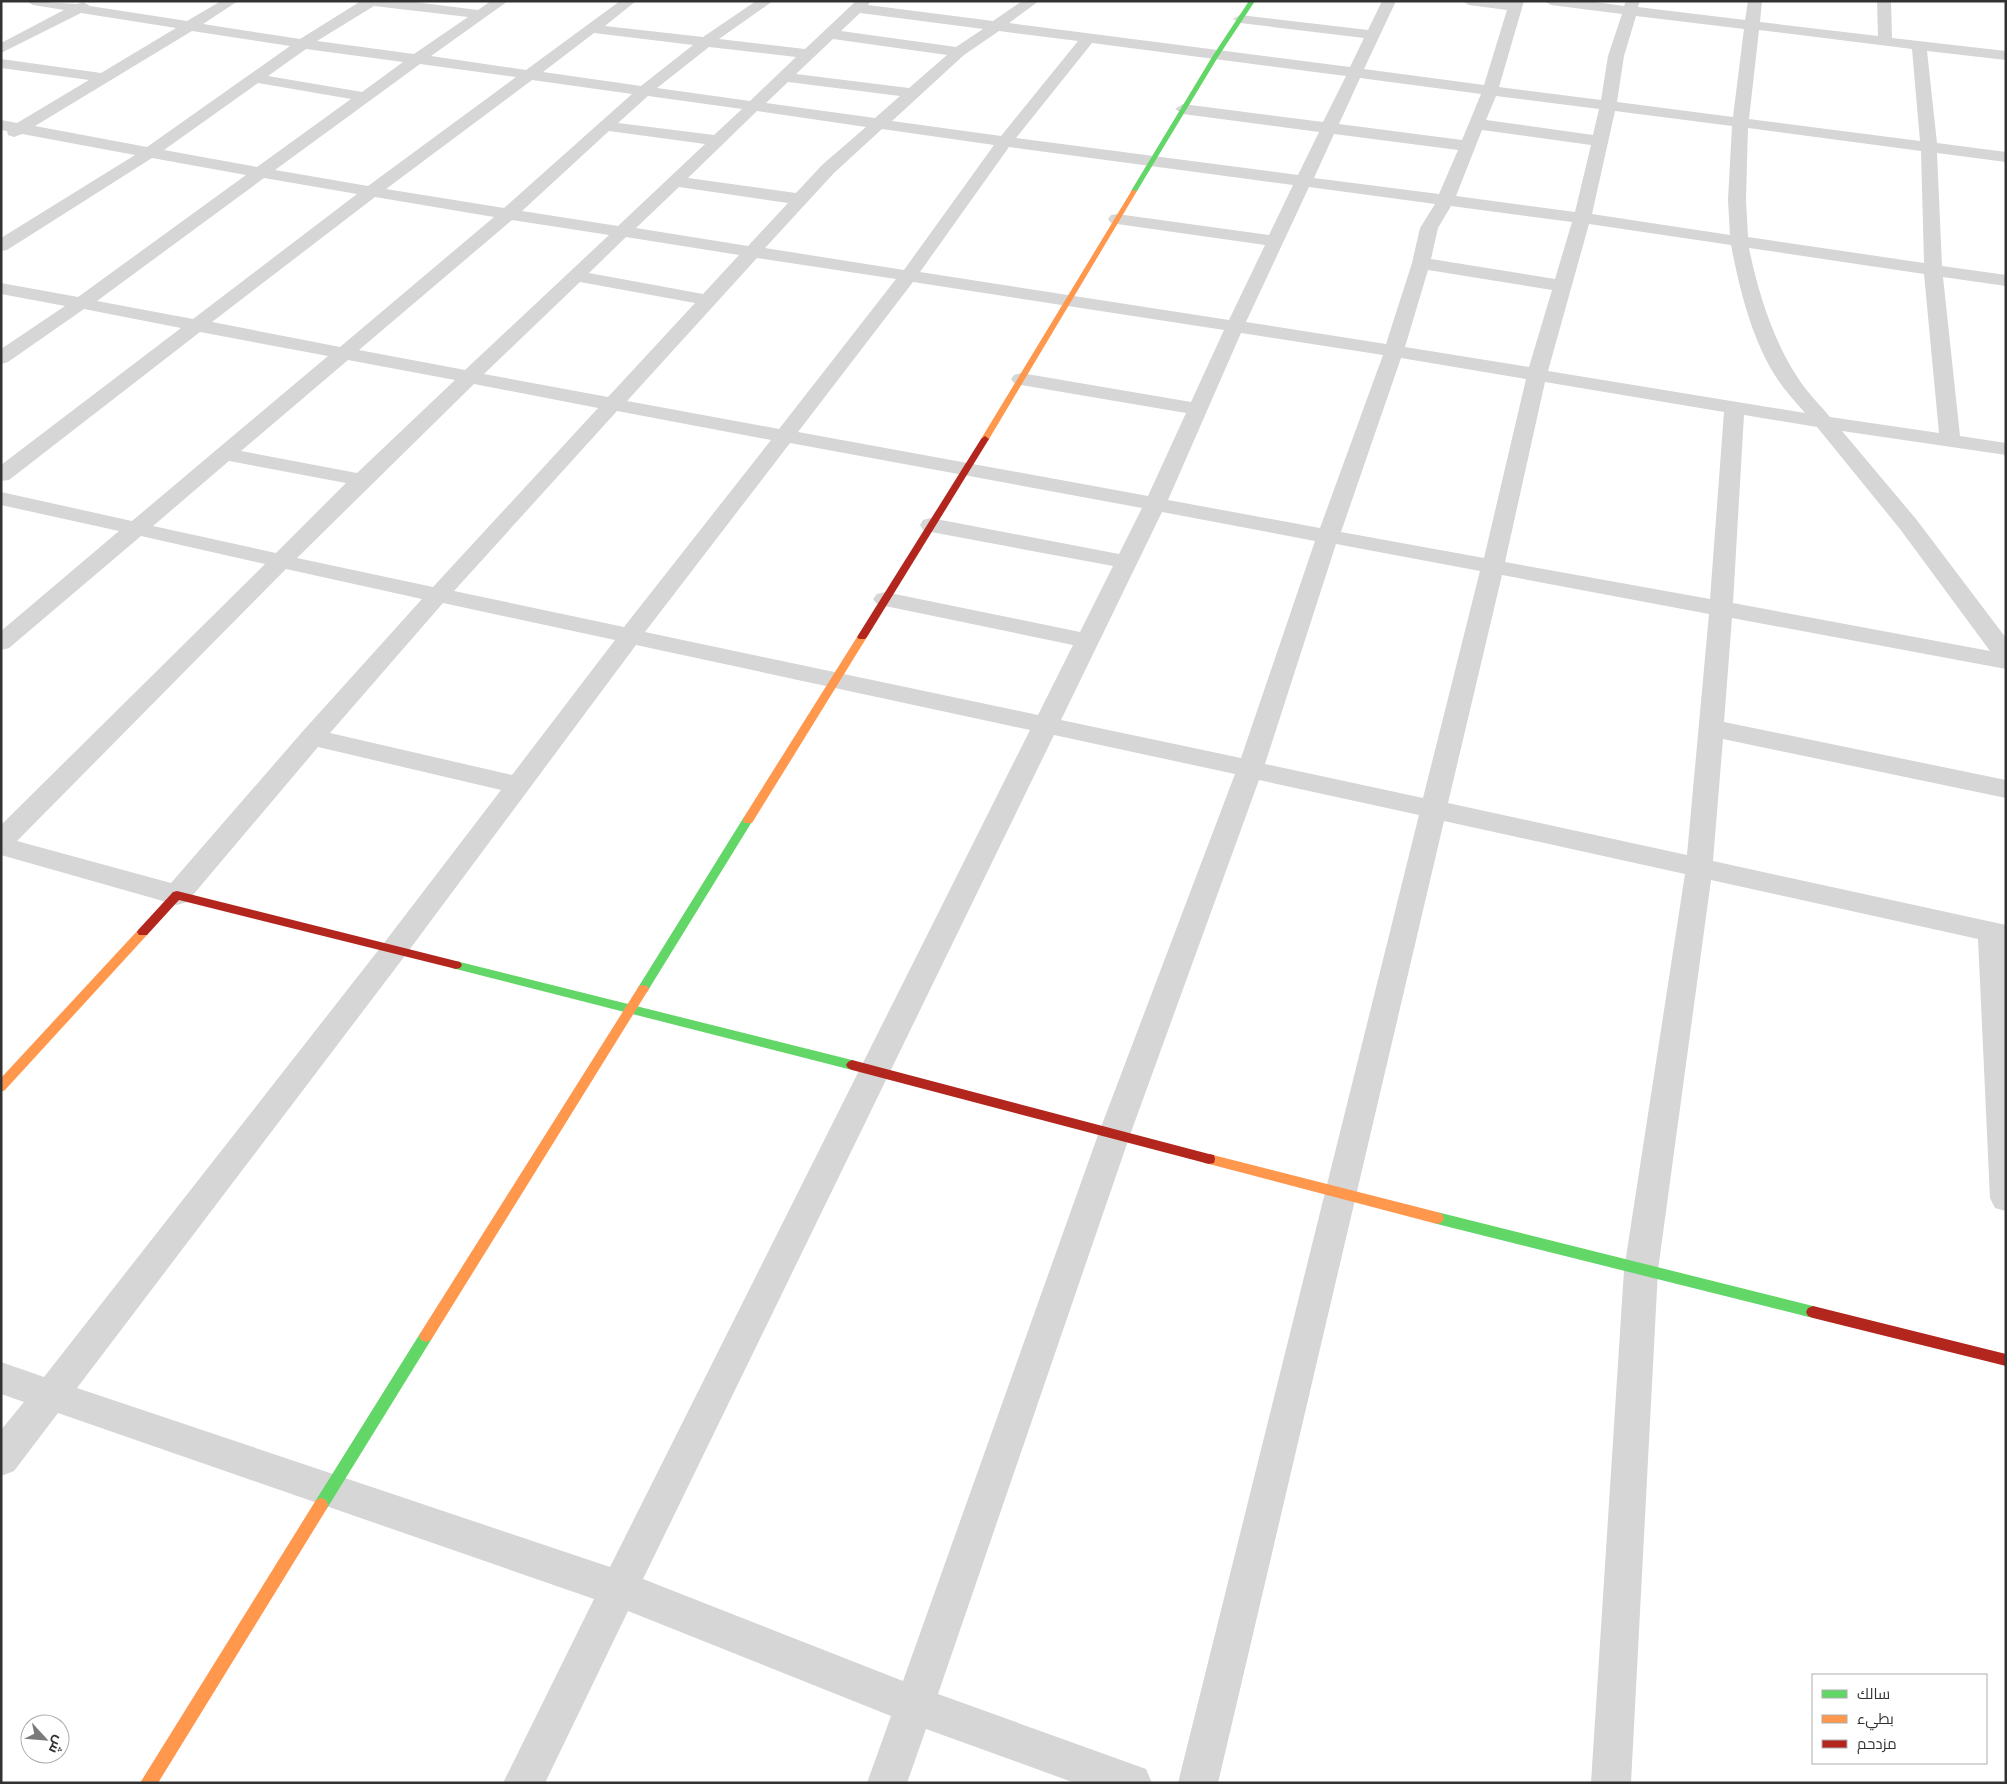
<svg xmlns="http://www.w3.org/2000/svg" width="2007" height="1784" font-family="Montserrat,Cairo,sans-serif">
<rect width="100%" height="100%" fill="#fff"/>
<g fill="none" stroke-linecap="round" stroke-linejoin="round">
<path fill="#d6d6d6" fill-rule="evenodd" d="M26,1L77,4L83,2L90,6L187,21L221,1H238L203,24L300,39L361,1H407L478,10L491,1H508L431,56L526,70L620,1H636L605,26L703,37L756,1H773L719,39L805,49L856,1H871L868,5L993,21L1022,1H1039L1009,23L1350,67L1364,38L1240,23L1233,19L1240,15L1368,30L1382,1H1396L1364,69L1484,85L1507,10L1469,5L1462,1H1524L1499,87L1601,100L1608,56L1622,14L1551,5L1544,1H1588L1624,6L1626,1H1640L1638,7L1745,20L1748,1H1762L1760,22L1878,36L1877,1H1891L1892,38L2006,51V60L1927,51L1937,143L2006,152V162L1937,153L1942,266L2006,275V286L1943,277L1960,436L2006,443V455L1842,431L1916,519L2006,638V669L1732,618L1724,722L2006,780V798L1723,739L1713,861L2006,925V1211L1995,1208L1990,1198L1978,939L1711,880L1658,1270L1631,1783H1591L1624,1270L1685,874L1444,821L1218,1783H1178L1419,815L1259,780L1130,1135L938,1694L1146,1769L1152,1783H1075L926,1729L907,1783H867L891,1716L628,1611L545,1783H503L594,1599L58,1413L14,1471L1,1476V1430L24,1402L1,1394V1362L44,1377L384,943L501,790L318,747L187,902L177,905L1,855V825L265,564L141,536L9,648L1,650V631L119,531L1,505V492L132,521L328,356L200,332L9,480L1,481V465L181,328L84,309L8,362L1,364V349L65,306L1,294V283L78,297L246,175L152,158L7,250L1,251V238L135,155L22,134L14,137L8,135L7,131L1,130V120L17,123L89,80L1,68V59L101,73L176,28L81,13L1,53V43L64,10L33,5ZM374,6L468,17L414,54L317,41ZM860,13L983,29L956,47L841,31ZM1636,16L1744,29L1733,117L1617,102L1624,56ZM1759,30L1912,49L1920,141L1749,119ZM192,31L290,46L147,147L35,126ZM999,31L1078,41L1001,136L892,121L964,55ZM594,33L693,45L641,86L543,72ZM833,39L947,55L909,88L796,74ZM1092,43L1346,76L1323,122L1183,104L1175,109L1183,114L1319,132L1298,175L1016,138ZM709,47L796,57L750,101L657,88ZM306,49L403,62L362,92L268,76ZM420,64L516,77L368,186L275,170ZM1360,78L1481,94L1462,140L1339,124ZM532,80L632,94L504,208L386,189ZM788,82L900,96L875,118L766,103ZM258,83L351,99L257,167L164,150ZM648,96L742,109L714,135L618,123ZM1496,96L1599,109L1593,135L1486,120ZM757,111L866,127L822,165L796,193L688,178ZM1615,111L1732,126L1728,200L1730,235L1592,214ZM1748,128L1921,151L1924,263L1748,237L1746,200ZM882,129L994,145L904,270L765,248L834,173ZM1482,130L1591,145L1575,212L1456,196ZM609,131L705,144L618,226L522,211ZM1334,134L1458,150L1439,194L1314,178ZM1009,147L1293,185L1269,235L1117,214L1111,215L1108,219L1111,223L1117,224L1265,245L1229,320L920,272ZM264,178L357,194L193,319L97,301ZM679,187L788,203L748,246L636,228ZM1309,187L1435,204L1420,228L1412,263L1386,344L1246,322ZM375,197L494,217L340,347L212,322ZM1451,206L1572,222L1555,279L1431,259L1438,228ZM512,220L609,235L465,370L359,350ZM1589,224L1731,245C1740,291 1752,341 1778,380C1786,392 1796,402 1805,413L1548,371ZM626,237L739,255L703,294L589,273ZM1749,248L1924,274L1939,433L1830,417C1819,404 1805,390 1796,375C1772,337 1758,292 1749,248ZM757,258L896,279L779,429L627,401ZM1428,270L1552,290L1529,367L1405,347ZM580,282L695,303L608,397L484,374ZM913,282L1224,330L1191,402L1021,373L1014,375L1011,379L1014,383L1021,385L1186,413L1148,496L798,432ZM1241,333L1383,355L1320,528L1168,500ZM1401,358L1526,379L1484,558L1341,532ZM348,360L455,380L357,473L241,451ZM1545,382L1724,412L1710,599L1505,562ZM474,384L598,408L433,587L297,558ZM617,411L771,440L624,627L454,591ZM1744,415L1817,427L1900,529L1990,651L1733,603ZM790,443L1142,508L1119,554L931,518L923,520L920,525L923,530L931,532L1113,566L1080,632L885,592L877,594L873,599L877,604L885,606L1073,645L1038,715L645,632ZM229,461L346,483L276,553L153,526ZM1162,512L1315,541L1241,758L1061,720ZM1336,544L1480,571L1423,798L1265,764ZM286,569L422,599L303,731L171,883L17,841ZM1502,575L1709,614L1687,855L1448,803ZM443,603L615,640L512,775L330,733ZM636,645L1030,730L610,1567L77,1388L404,957ZM1054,735L1235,774L1098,1135L903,1681L643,1579Z"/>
<g fill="#63d668" fill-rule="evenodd">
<polygon points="1249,1 1255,1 1218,57 1137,191 1132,192 1131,191 1212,57"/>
<polygon points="748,816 753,820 647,992 639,992 637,989 639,986 744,817"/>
<polygon points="456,961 852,1060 856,1062 858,1065 856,1068 852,1070 452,968 450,965 452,962"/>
<polygon points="1437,1212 1813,1306 1818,1308 1820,1312 1818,1316 1813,1318 1437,1224 1432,1222 1430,1218 1432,1214"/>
<polygon points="426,1330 431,1332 433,1336 431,1340 326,1510 321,1512 316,1510 314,1505 316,1500 421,1332"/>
</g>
<g fill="#ff974d" fill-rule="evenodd">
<polygon points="1132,190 1137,191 989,439 988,441 982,441 981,439"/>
<polygon points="862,634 867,637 752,823 744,823 743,820 744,817 857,637"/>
<polygon points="143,928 147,929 149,932 147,935 5,1090 1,1092 1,1078 139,929"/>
<polygon points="643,985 647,986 649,989 647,992 431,1340 426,1342 421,1340 419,1336 421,1332 639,986"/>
<polygon points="1209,1154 1437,1212 1442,1214 1444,1218 1442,1222 1437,1224 1209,1164 1204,1163 1203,1159 1204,1155"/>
<polygon points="321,1498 326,1500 328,1505 326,1510 158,1783 140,1783 316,1500"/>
</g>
<g fill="#b3261e" fill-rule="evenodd">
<polygon points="985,436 989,439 867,637 865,639 859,639 857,637 981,439"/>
<polygon points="177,891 456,961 460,962 462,965 460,968 456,969 179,900 147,935 139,935 137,932 139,929 173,892"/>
<polygon points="852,1060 1209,1154 1214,1155 1215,1159 1214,1163 1209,1164 852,1070 848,1068 846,1065 848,1062"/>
<polygon points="1813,1306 2006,1354 2006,1366 1813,1318 1808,1316 1806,1312 1808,1308"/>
</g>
</g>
<rect width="2007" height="1784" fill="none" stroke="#323232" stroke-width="5"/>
<rect x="1812" y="1674" width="175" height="90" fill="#ffffff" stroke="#adadad"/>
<rect x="1822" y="1690" width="25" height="8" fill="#63d668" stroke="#adadad"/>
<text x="1857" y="1699" font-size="15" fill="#323232">سالك</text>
<rect x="1822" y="1715" width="25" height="8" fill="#ff974d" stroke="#adadad"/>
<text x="1857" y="1724" font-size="15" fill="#323232">بطيء</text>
<rect x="1822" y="1740" width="25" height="8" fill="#b3261e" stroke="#adadad"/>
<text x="1857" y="1749" font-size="15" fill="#323232">مزدحم</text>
<g transform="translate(45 1739) rotate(116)"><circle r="24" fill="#ffffff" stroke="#adadad"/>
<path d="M0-4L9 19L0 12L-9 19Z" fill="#7a7a7a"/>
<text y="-8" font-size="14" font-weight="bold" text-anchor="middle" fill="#323232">ش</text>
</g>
</svg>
